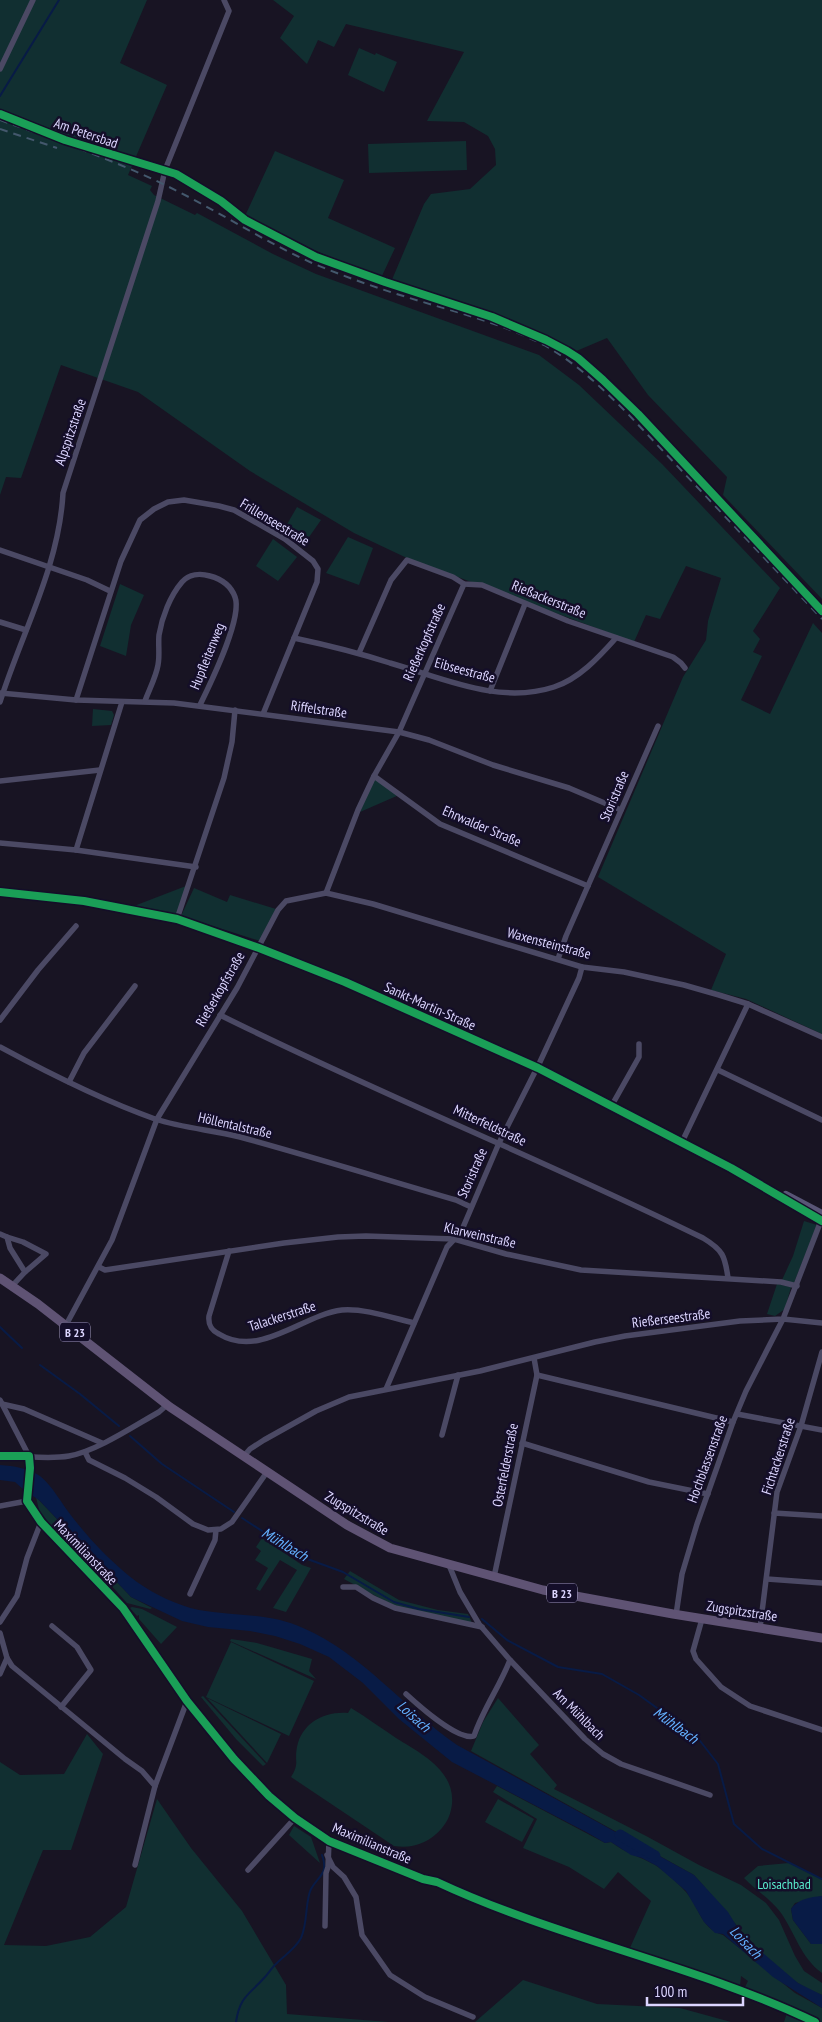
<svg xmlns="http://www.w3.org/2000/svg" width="822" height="2022" font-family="'PT Sans Narrow',sans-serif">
<rect width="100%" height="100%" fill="#181423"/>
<g fill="#112f31">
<polygon points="0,0 147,0 120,63 167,85 128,175 152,186 150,190 154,195 195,215 197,213 273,254 316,274 539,355 579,385 662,464 780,588 753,631 760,639 753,652 762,656 741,700 770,714 813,623 822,633 822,1034 746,999 711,990 726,954 598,877 683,677 706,640 708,621 721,578 686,566 660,619 646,615 634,642 409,559 354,533 250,471 138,392 61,365 21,478 6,477 0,495"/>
<path d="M273,0H822V599L723,495L727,477L648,395L607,338L574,352C517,319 453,301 391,282L424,204L431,194L470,189L496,165L495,149L488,136L464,122L427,121L464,52L346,24L334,47L318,40L307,64L280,38L294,16Z"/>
<polygon points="359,48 375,55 376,53 397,62 384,92 348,75"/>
<polygon points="466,141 467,170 369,173 368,144"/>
<polygon points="275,151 344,180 328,218 395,248 381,278 278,235 245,216"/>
<polygon points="297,507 321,520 302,547 282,533"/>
<polygon points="348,537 373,548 359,585 326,573"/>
<polygon points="273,539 297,557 278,581 256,566"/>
<polygon points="120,584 144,595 131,625 126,656 100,646"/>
<polygon points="93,709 112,711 114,715 111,725 92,726"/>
<polygon points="374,777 399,795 360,812"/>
<polygon points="186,886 177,915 134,906"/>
<polygon points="194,888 227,902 230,895 276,909 260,941 181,916"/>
<polygon points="804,1221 817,1225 794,1283 782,1280 793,1256"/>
<polygon points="777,1284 791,1287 785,1309 775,1316 767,1314"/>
<polygon points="36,1497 131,1597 152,1608 150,1609 127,1603 102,1575 49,1523 39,1510"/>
<polygon points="262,1538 302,1565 311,1568 286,1612 273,1608 297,1570 280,1560 260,1591 256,1589 268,1568 255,1560 261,1551 256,1547"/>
<polygon points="350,1571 399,1600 438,1610 468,1614 472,1623 394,1606 344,1579"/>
<polygon points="132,1607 142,1609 177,1627 161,1644 139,1619 139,1615 137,1616 130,1608"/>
<polygon points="231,1639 257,1643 312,1659 309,1671 316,1679 230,1641"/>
<polygon points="231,1642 314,1681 289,1736 206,1697"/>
<polygon points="203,1696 266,1764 263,1766 236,1739 201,1697"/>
<polygon points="207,1698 281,1734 267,1763"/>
<path d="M498,1698L539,1745L530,1754L557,1785L554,1789L648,1837L699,1865L741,1885L766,1903L779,1920L795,1956L804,1971L822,1983V1995C767,1974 732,1916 694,1875L471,1751L483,1722Z"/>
<path d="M351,1708C366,1717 381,1728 396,1738C420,1753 455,1770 452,1804C451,1813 448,1821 442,1828C429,1843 413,1849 394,1846L291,1777C300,1762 294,1763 297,1747C302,1723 324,1711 348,1713Z"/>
<polygon points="87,1734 103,1754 71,1850 43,1850 4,1945 46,1946 90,1937 126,1907 157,1799 191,1848 242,1911 286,1985 287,2014 389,2022 0,2022 0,1762 20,1775 64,1774"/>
<path d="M497,1786L605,1843L611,1842C627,1854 639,1856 655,1865C662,1869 678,1883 684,1890C699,1904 699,1928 723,1935L795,1993L822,2008V2022H784L789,2007L781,2002L745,1987L748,1981L741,1976L740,1986L629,1950L651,1901L618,1872L604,1889L569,1867L523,1848L537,1819L493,1792Z"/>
<polygon points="498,1799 534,1819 522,1842 485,1822"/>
<polygon points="294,1826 311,1837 320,1863 289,1835"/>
<path d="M789,1863L822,1879V1896L795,1903L791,1909L793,1920L811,1944H822V1973C801,1958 795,1933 781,1913C771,1899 755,1890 744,1878L758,1866Z"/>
<polygon points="523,1980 597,2004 680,2008 731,2022 475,2022"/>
</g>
<g fill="#081b46">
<path d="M0,1465C14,1466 28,1468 40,1476C52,1485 63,1506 73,1518C92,1542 113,1564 137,1582C156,1595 176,1605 199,1610C233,1616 271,1613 303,1628C362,1653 405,1709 457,1745L694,1875L728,1912L739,1930L751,1943L798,1983L822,1995V2008L773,1977L723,1934L715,1933L704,1922L686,1891L657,1866L642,1858L631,1855L611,1842L605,1843L588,1833L452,1762L399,1719L363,1683L329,1657L300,1644L275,1636L250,1631L208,1627L182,1621L131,1597L39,1500L24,1490L15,1482L0,1480Z"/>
<path d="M822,1896V1944H811L793,1920L791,1909C798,1899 810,1897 822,1896Z"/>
</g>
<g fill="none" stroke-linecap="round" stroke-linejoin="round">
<g stroke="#081b46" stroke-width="2">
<polyline points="0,96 59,0"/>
<polyline points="0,1327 22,1348"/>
<polyline points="40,1365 80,1394 119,1426"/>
<polyline points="130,1436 162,1464 234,1512"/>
<polyline points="242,1518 302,1557 343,1572 394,1602 419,1609 469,1617"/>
<polyline points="482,1619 507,1640 558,1667 602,1674 639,1695 697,1737 718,1764 734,1824 762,1849 822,1879"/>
<path d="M236,2022C240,1996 249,1995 264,1978C269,1973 272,1967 277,1963C285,1955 295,1949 301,1938C308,1923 305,1901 311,1889C319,1875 329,1874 322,1855"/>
</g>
<polyline stroke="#081b46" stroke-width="11" points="620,1835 655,1856"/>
<g stroke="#4b4964" stroke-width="5.5">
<polyline points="0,69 33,0"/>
<polyline points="0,114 65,140 165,170"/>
<polyline points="0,550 87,580 110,591"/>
<polyline points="0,622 26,630"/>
<path d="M294,638C327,645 359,653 390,663C443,678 499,705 554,687C579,679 599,657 616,638"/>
<polyline points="359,653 391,580 407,560 453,577 464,584 482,585 568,621 673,657 681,663 685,668"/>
<polyline points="490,691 525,604"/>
<polyline points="0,693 76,700 174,703 399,732 429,740 493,765 569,788 621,810"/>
<polyline points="76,700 121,561 140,520 154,509 168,502 184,500 219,506 234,510 285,539 313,561 318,569 317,582 263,714"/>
<path d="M145,701C149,690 156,677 158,665C160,655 158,645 159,635C162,617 170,596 182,582C189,574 200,573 210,576C221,579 231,586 235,597C243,618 210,684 200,705"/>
<path d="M0,702C22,632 59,567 63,493L158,201L165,170L229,11L224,0"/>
<polyline points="374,776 440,824 588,886"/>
<polyline points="0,781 100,770"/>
<polyline points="0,843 76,850 196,867"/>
<polyline points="76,850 122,702"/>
<polyline points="326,893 358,810 374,776 399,732 464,584"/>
<polyline points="177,919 224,778 232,742 235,710"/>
<polyline points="558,959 566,936 658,726"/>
<path d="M220,1015C379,1094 544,1160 703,1238C723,1250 725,1256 728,1278"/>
<polyline points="0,1020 38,970 76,926"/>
<path d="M0,1047C50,1074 101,1100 155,1119C183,1128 212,1130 240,1137C313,1157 384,1179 456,1200L471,1207"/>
<polyline points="718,1070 822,1120"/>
<polyline points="69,1082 84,1053 135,986"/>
<polyline points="612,1105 639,1057 639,1044"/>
<polyline points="682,1142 748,1004"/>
<polyline points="0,1234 7,1237 10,1248 25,1272 12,1286"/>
<polyline points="7,1237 23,1242 46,1254 25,1272"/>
<path d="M229,1251L209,1316C208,1325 211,1330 219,1334C260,1359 302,1315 342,1310C363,1308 393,1318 414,1323"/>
<polyline points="99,1267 105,1270 284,1243 338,1237 366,1236 454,1239 506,1254 581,1270 781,1282 797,1286"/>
<polyline points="66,1325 112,1240 157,1119 237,988 278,910 286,901 326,893 373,904 582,967 624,972 684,985 719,995 748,1004 822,1037"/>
<polyline points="537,1375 733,1422"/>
<polyline points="386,1389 447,1247 461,1232 499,1143 539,1064 579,978 582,967"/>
<path d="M0,1400L29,1456L30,1468L27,1501L37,1517L123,1608L187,1701L234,1759L269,1796L295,1818L329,1841L423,1879L437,1882C559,1939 693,1964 815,2022"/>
<polyline points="2,1404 24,1409 102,1443"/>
<polyline points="737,1414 822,1430"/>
<polyline points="442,1435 458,1375"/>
<polyline points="522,1443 649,1482 708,1494"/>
<polyline points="85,1452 89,1460 125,1478 156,1497 193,1524 208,1530 221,1529 232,1522 267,1472"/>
<path d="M0,1456C23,1455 46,1460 69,1456C97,1451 134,1426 159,1412L167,1405"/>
<polyline points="244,1456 250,1449 264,1440 316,1411 349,1397 480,1371 595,1342 625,1336 740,1321 783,1319 822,1218"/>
<polyline points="0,1506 27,1501"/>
<polyline points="774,1513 822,1516"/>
<polyline points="449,1565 460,1592 479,1624 510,1660 585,1739 603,1754 621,1764 710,1795"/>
<polyline points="494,1577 537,1375 534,1358"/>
<polyline points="767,1579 822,1583"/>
<polyline points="343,1587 356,1587 373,1598 395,1608 482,1627"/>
<polyline points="190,1594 215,1540 216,1530"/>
<polyline points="676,1615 682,1574 697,1524 733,1422 746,1391 783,1319 822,1323"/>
<polyline points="702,1619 693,1651 696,1659 721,1687 750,1706 822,1730"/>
<polyline points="0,1622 17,1596 27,1558 41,1522"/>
<polyline points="52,1626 77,1647 91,1670 61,1707"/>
<polyline points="760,1628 777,1492 801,1426 822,1352"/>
<polyline points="0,1633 7,1658 12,1666 125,1759 142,1771 155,1786"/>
<polyline points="0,1674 7,1658"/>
<path d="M406,1694C418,1705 458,1741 474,1736C483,1709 500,1686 510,1660"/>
<polyline points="327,1855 333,1867 344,1877 356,1897 362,1935 390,1975 425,1997 473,2017"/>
<polyline points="135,1865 155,1786 187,1701"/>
<polyline points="248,1870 295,1818"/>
<polyline points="325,1926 326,1873 328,1867 329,1841"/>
</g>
<g stroke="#595576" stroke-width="8">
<polyline points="0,892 84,901 177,919 259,948 345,982 538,1068 731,1168 822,1221"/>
<polyline points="786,1195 822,1214"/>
</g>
<polyline stroke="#5f5374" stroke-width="9" points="0,1278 38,1304 170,1407 347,1525 390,1548 543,1590 673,1614 822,1638"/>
<g stroke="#44586d" stroke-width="2" stroke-dasharray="8 6" stroke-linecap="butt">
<path d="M0,120C55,140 112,159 165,185C215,209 261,240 312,263C352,280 392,293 433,305C470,316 509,327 544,345C576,363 602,388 628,414L822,619"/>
<polyline points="0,129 57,148"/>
</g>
<g stroke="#140e29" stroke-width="11">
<g id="cycleway">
<polyline points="0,114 65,140 176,174 221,201 245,220 316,257 385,282 492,317 546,340 567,351 578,358 603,380 638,414 822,611"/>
<polyline points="0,892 84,901 177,919 259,948 345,982 538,1068 731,1168 822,1221"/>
<path d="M0,1456H29L30,1468L27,1501L41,1522L123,1608L187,1701L234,1759L269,1796L295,1818L329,1841L423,1879L437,1882C559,1939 693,1964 815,2022"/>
</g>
</g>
<use href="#cycleway" stroke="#1a9f57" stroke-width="8"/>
</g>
<g text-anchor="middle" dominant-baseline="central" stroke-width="5" stroke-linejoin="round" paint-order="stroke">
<g fill="#140e29" stroke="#a099bf" stroke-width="1">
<rect x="60" y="1322.5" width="30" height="19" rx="4"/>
<rect x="547" y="1583.5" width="30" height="19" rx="4"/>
</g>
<g font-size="12" font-weight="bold" fill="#dcd5ff">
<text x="75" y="1332">B 23</text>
<text x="562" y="1593">B 23</text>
</g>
<g font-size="14" fill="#dcd5ff" stroke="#140e29">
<text transform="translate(86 133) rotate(19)">Am Petersbad</text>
<text transform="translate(70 432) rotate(-71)">Alpspitzstraße</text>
<text transform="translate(275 522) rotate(31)">Frillenseestraße</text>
<text transform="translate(549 599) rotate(22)">Rießackerstraße</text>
<text transform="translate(424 642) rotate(-66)">Rießerkopfstraße</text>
<text transform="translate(207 656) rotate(-68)">Hupfleitenweg</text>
<text transform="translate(465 670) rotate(15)">Eibseestraße</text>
<text transform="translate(319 709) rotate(8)">Riffelstraße</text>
<text transform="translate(614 796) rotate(-67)">Storistraße</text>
<text transform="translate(482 826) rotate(23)">Ehrwalder Straße</text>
<text transform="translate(549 943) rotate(15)">Waxensteinstraße</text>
<text transform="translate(220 989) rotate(-60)">Rießerkopfstraße</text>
<text transform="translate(430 1006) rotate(24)">Sankt-Martin-Straße</text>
<text transform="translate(235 1125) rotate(13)">Höllentalstraße</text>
<text transform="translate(490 1125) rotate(25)">Mitterfeldstraße</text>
<text transform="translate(472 1173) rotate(-66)">Storistraße</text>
<text transform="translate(480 1235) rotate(13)">Klarweinstraße</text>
<text transform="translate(282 1316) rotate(-18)">Talackerstraße</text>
<text transform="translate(671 1318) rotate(-7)">Rießerseestraße</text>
<text transform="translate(778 1456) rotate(-72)">Fichtackerstraße</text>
<text transform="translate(707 1459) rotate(-70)">Hochblassenstraße</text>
<text transform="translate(505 1465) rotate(-79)">Osterfelderstraße</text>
<text transform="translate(357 1513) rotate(31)">Zugspitzstraße</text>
<text transform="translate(86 1552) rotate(46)">Maximilianstraße</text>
<text transform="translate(742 1611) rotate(9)">Zugspitzstraße</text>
<text transform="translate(579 1714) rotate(45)">Am Mühlbach</text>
<text transform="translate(372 1843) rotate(23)">Maximilianstraße</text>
</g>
<g font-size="14" fill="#58e9cb" stroke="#140e29">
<text x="784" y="1884">Loisachbad</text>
</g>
<g font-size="15" font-style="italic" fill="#63b0ff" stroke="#140e29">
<text transform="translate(285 1544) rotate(31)">Mühlbach</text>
<text transform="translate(414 1716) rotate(42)">Loisach</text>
<text transform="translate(676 1725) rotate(36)">Mühlbach</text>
<text transform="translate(746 1942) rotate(46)">Loisach</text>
</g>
</g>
<path d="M647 1997v8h96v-8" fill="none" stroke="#dcd5ff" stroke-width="2.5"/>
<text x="654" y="1997" font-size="15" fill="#dcd5ff" stroke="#140e29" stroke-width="4" paint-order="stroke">100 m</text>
</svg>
